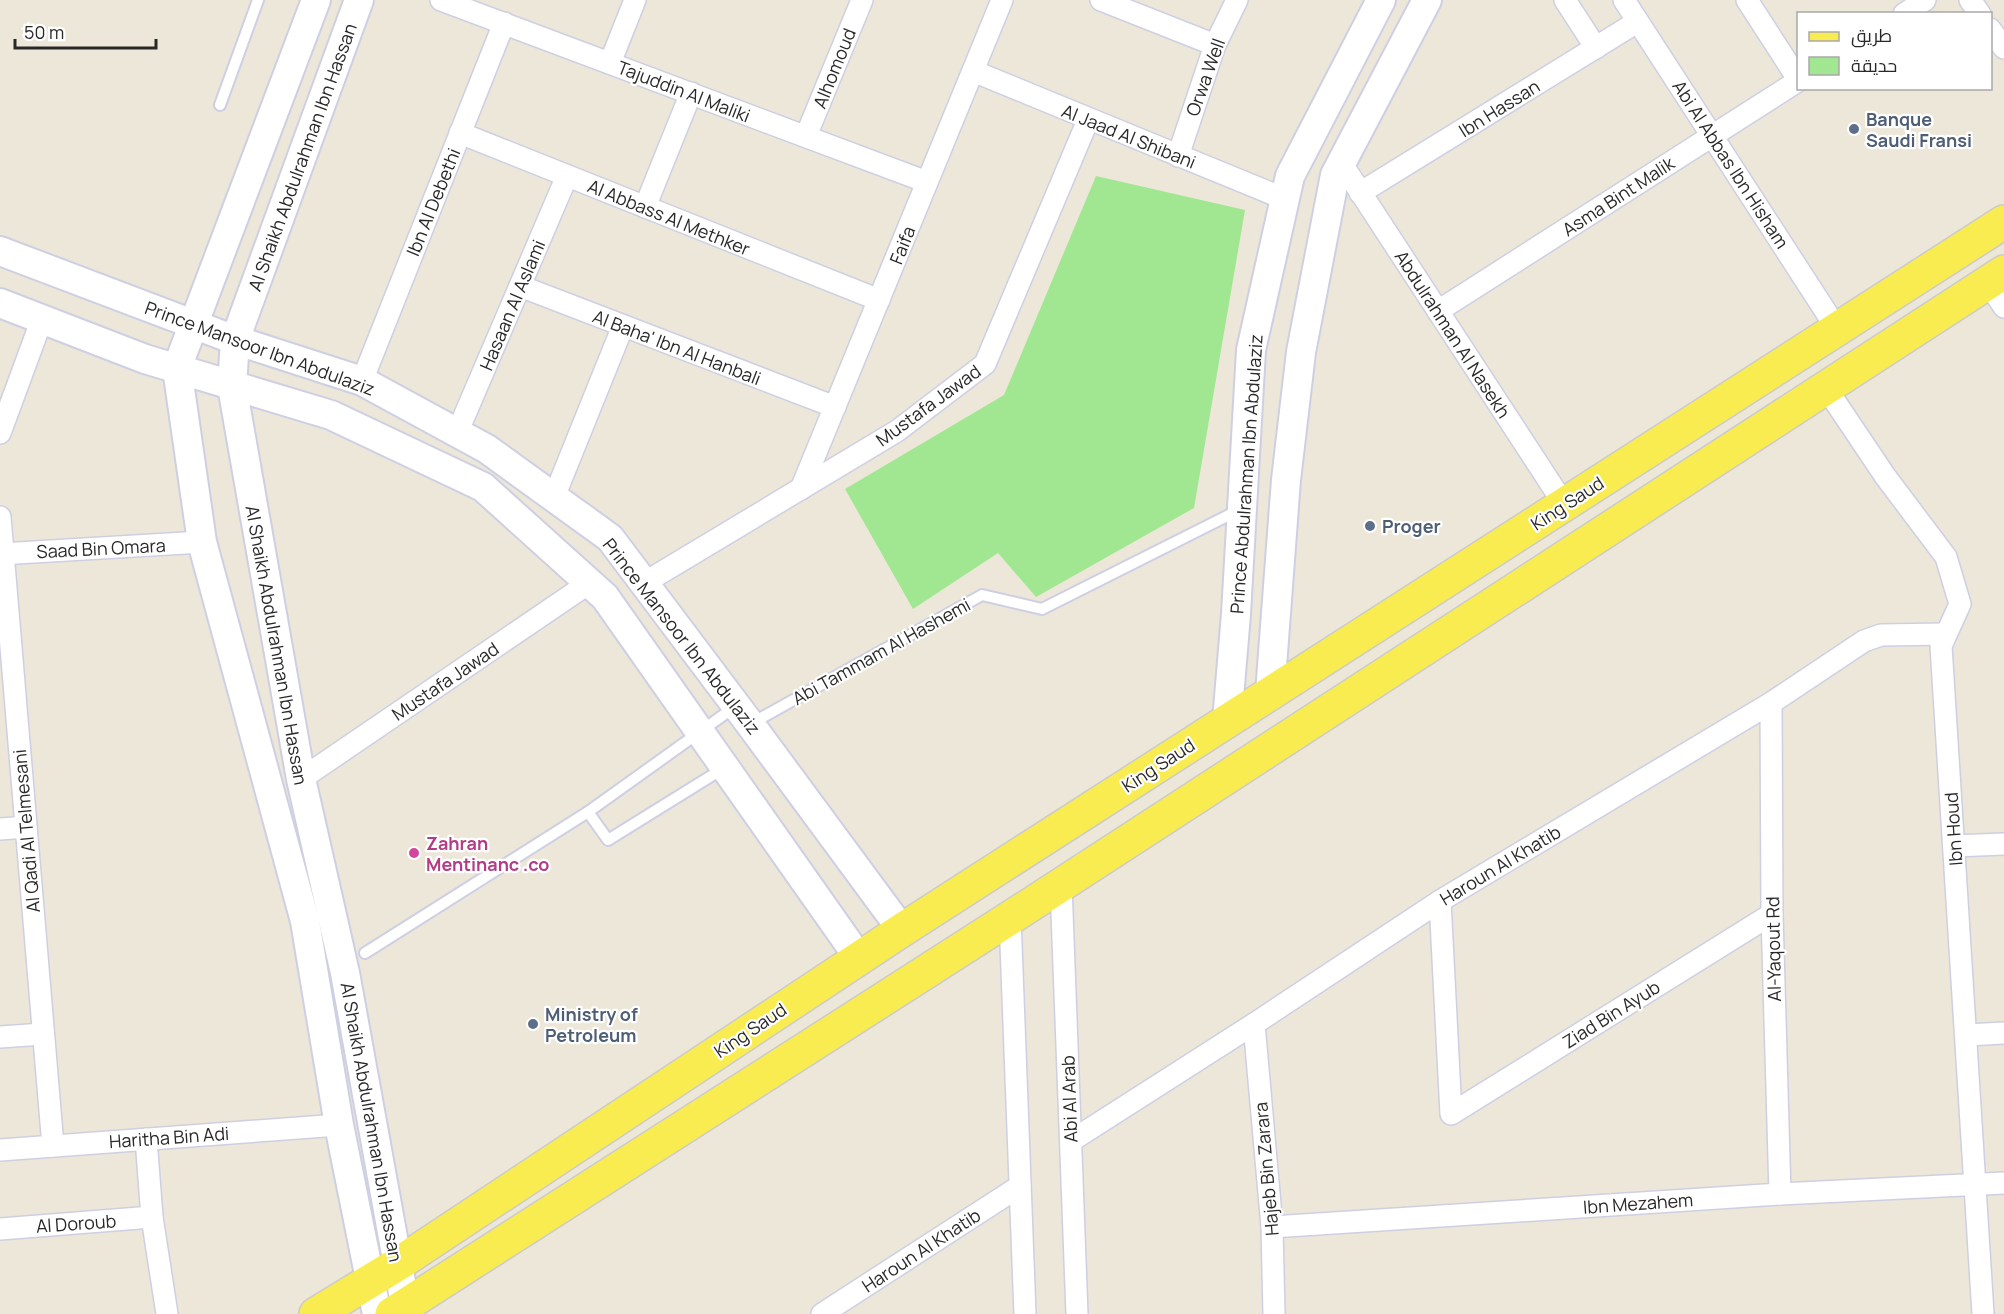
<svg xmlns="http://www.w3.org/2000/svg" width="2004" height="1314" font-family="Manrope,Cairo,sans-serif">
<rect width="100%" height="100%" fill="#ece7d9"/>
<polygon fill="#a1e791" points="1096,176 1245,210 1194,508 1036,597 998,553 913,609 845,489 1004,395"/>
<g fill="none" stroke-linecap="round" stroke-linejoin="round">
<g stroke="#cecfe3" stroke-width="14">
<g id="lane">
<polyline points="220,105 258,0"/>
<polyline points="752,723 982,595 1042,609 1239,510"/>
<polyline points="724,768 608,840 588,812 736,706"/>
<polyline points="365,953 588,812"/>
</g>
</g>
<g stroke="#cecfe3" stroke-width="24">
<g id="street">
<polyline points="441,0 927,182"/>
<polyline points="1101,0 1215,45"/>
<polyline points="1565,0 1596,48"/>
<polyline points="1624,0 1837,329"/>
<polyline points="1747,0 1798,79"/>
<polyline points="1970,0 1980,14"/>
<polyline points="1904,14 1925,0"/>
<polyline points="1990,29 2004,48"/>
<polyline points="610,63 635,0"/>
<polyline points="973,71 1285,199"/>
<polyline points="460,133 879,300"/>
<polyline points="806,136 862,0"/>
<polyline points="1178,156 1215,45 1237,0"/>
<polyline points="1342,164 1564,504"/>
<polyline points="1360,193 1637,22"/>
<polyline points="645,207 691,93"/>
<polyline points="1988,283 2004,307"/>
<polyline points="520,286 835,407"/>
<polyline points="1438,311 1798,81"/>
<polyline points="362,381 504,23"/>
<polyline points="1826,388 1885,476 1946,557 1960,604 1941,646 1983,1314"/>
<polyline points="0,433 42,319"/>
<polyline points="457,433 567,176"/>
<polyline points="801,489 1002,0"/>
<polyline points="554,497 623,326"/>
<polyline points="0,517 53,1146"/>
<polyline points="0,554 202,542"/>
<polyline points="644,583 897,431 985,364 1088,120"/>
<polyline points="1771,703 1772,914 1780,1194"/>
<polyline points="301,779 589,583"/>
<polyline points="0,829 26,827"/>
<polyline points="1954,846 2004,844"/>
<polyline points="1061,885 1077,1314"/>
<polyline points="1440,901 1451,1114 1772,914"/>
<polyline points="1010,918 1025,1314"/>
<polyline points="1254,1024 1272,1227 1274,1314"/>
<polyline points="1967,1035 2004,1033"/>
<polyline points="0,1037 43,1034"/>
<polyline points="146,1139 152,1217 167,1314"/>
<polyline points="1071,1141 1254,1024 1440,901 1771,703 1864,641 1881,635 1946,634"/>
<polyline points="0,1150 339,1125"/>
<polyline points="1272,1227 1780,1194 2004,1183"/>
<polyline points="0,1229 152,1217"/>
<polyline points="822,1314 1020,1186"/>
</g>
</g>
<g stroke="#cecfe3" stroke-width="32">
<g id="secondary">
<polyline points="316,0 177,368 202,542 305,921 339,1125 377,1314"/>
<polyline points="359,0 235,340 232,386 301,779 345,973 405,1304"/>
<polyline points="0,251 235,340 362,381 487,449 610,538 750,724 902,930"/>
<polyline points="0,303 145,359 331,415 483,487 605,597 859,958"/>
<polyline points="1270,693 1286,480 1301,352 1335,175 1427,0"/>
<polyline points="1227,721 1236,614 1251,350 1290,176 1381,0"/>
</g>
</g>
<g stroke="#cbcbcb" stroke-width="36">
<g id="primary">
<polyline points="316,1314 398,1264 902,930 2004,222"/>
<polyline points="392,1314 1010,918 2004,272"/>
</g>
</g>
<use href="#lane" stroke="#fff" stroke-width="10"/>
<use href="#street" stroke="#fff" stroke-width="21"/>
<use href="#secondary" stroke="#fff" stroke-width="28"/>
<use href="#primary" stroke="#f9ec51" stroke-width="33"/>
</g>
<g fill="#5c6f8a" stroke="#fff" stroke-width="2">
<circle cx="1854" cy="129" r="6"/>
<circle cx="1370" cy="526" r="6"/>
<circle cx="533" cy="1024" r="6"/>
</g>
<circle fill="#d1479c" stroke="#fff" stroke-width="2" cx="414" cy="853" r="6"/>
<g text-anchor="middle" dominant-baseline="central" stroke-width="4.5" stroke-linejoin="round" paint-order="stroke">
<g font-size="18" fill="#282828" stroke="#fff">
<text transform="translate(834 68) rotate(-68)">Alhomoud</text>
<text transform="translate(1205 77) rotate(-70)">Orwa Well</text>
<text transform="translate(684 91) rotate(21)">Tajuddin Al Maliki</text>
<text transform="translate(1499 108) rotate(-32)">Ibn Hassan</text>
<text transform="translate(1129 136) rotate(22)">Al Jaad Al Shibani</text>
<text transform="translate(302 157) rotate(-70)">Al Shaikh Abdulrahman Ibn Hassan</text>
<text transform="translate(1731 164) rotate(57)">Abi Al Abbas Ibn Hisham</text>
<text transform="translate(1618 196) rotate(-33)">Asma Bint Malik</text>
<text transform="translate(433 202) rotate(-68)">Ibn Al Debethi</text>
<text transform="translate(669 217) rotate(22)">Al Abbass Al Methker</text>
<text transform="translate(902 245) rotate(-68)">Faifa</text>
<text transform="translate(512 305) rotate(-67)">Hasaan Al Aslami</text>
<text transform="translate(1453 334) rotate(57)">Abdulrahman Al Nasekh</text>
<text transform="translate(677 347) rotate(21)">Al Baha' Ibn Al Hanbali</text>
<text transform="translate(260 348) rotate(20)">Prince Mansoor Ibn Abdulaziz</text>
<text transform="translate(928 405) rotate(-36)">Mustafa Jawad</text>
<text transform="translate(1246 474) rotate(-86)">Prince Abdulrahman Ibn Abdulaziz</text>
<text transform="translate(1567 503) rotate(-33)">King Saud</text>
<text transform="translate(101 548) rotate(-3)">Saad Bin Omara</text>
<text transform="translate(682 636) rotate(52)">Prince Mansoor Ibn Abdulaziz</text>
<text transform="translate(277 645) rotate(80)">Al Shaikh Abdulrahman Ibn Hassan</text>
<text transform="translate(881 651) rotate(-29)">Abi Tammam Al Hashemi</text>
<text transform="translate(445 681) rotate(-34)">Mustafa Jawad</text>
<text transform="translate(1158 765) rotate(-33)">King Saud</text>
<text transform="translate(1953 829) rotate(-94)">Ibn Houd</text>
<text transform="translate(26 831) rotate(-95)">Al Qadi Al Telmesani</text>
<text transform="translate(1500 865) rotate(-31)">Haroun Al Khatib</text>
<text transform="translate(1773 949) rotate(-91)">Al-Yaqout Rd</text>
<text transform="translate(1611 1014) rotate(-32)">Ziad Bin Ayub</text>
<text transform="translate(750 1030) rotate(-34)">King Saud</text>
<text transform="translate(1069 1099) rotate(-92)">Abi Al Arab</text>
<text transform="translate(372 1122) rotate(80)">Al Shaikh Abdulrahman Ibn Hassan</text>
<text transform="translate(169 1137) rotate(-4)">Haritha Bin Adi</text>
<text transform="translate(1266 1169) rotate(-95)">Hajeb Bin Zarara</text>
<text transform="translate(1638 1203) rotate(-4)">Ibn Mezahem</text>
<text transform="translate(76 1223) rotate(-4)">Al Doroub</text>
<text transform="translate(921 1250) rotate(-33)">Haroun Al Khatib</text>
</g>
<g font-size="18" font-weight="bold" fill="#4e5e75" stroke="#fff" text-anchor="start">
<text x="1866" y="119">Banque<tspan x="1866" dy="21">Saudi Fransi</tspan></text>
<text x="1382" y="526">Proger</text>
<text x="545" y="1014">Ministry of<tspan x="545" dy="21">Petroleum</tspan></text>
</g>
<g font-size="18" font-weight="bold" fill="#b23c85" stroke="#fff" text-anchor="start">
<text x="426" y="843">Zahran<tspan x="426" dy="21">Mentinanc .co</tspan></text>
</g>
</g>
<rect x="1797" y="12" width="195" height="78" fill="#ffffff" stroke="#a9a9a9" stroke-width="1.5"/>
<rect x="1809" y="32" width="30" height="9" fill="#f9ec51" stroke="#a9a9a9" stroke-width="1.5"/>
<text x="1851" y="42" font-size="18" fill="#282828">طريق</text>
<rect x="1809" y="57" width="30" height="18" fill="#a1e791" stroke="#a9a9a9" stroke-width="1.5"/>
<text x="1851" y="72" font-size="18" fill="#282828">حديقة</text>
<path d="M15 39v9h141v-9" fill="none" stroke="#282828" stroke-width="3"/>
<text x="24" y="39" font-size="18" fill="#282828" stroke="#ffffff" stroke-width="4.5" paint-order="stroke">50 m</text>
</svg>
